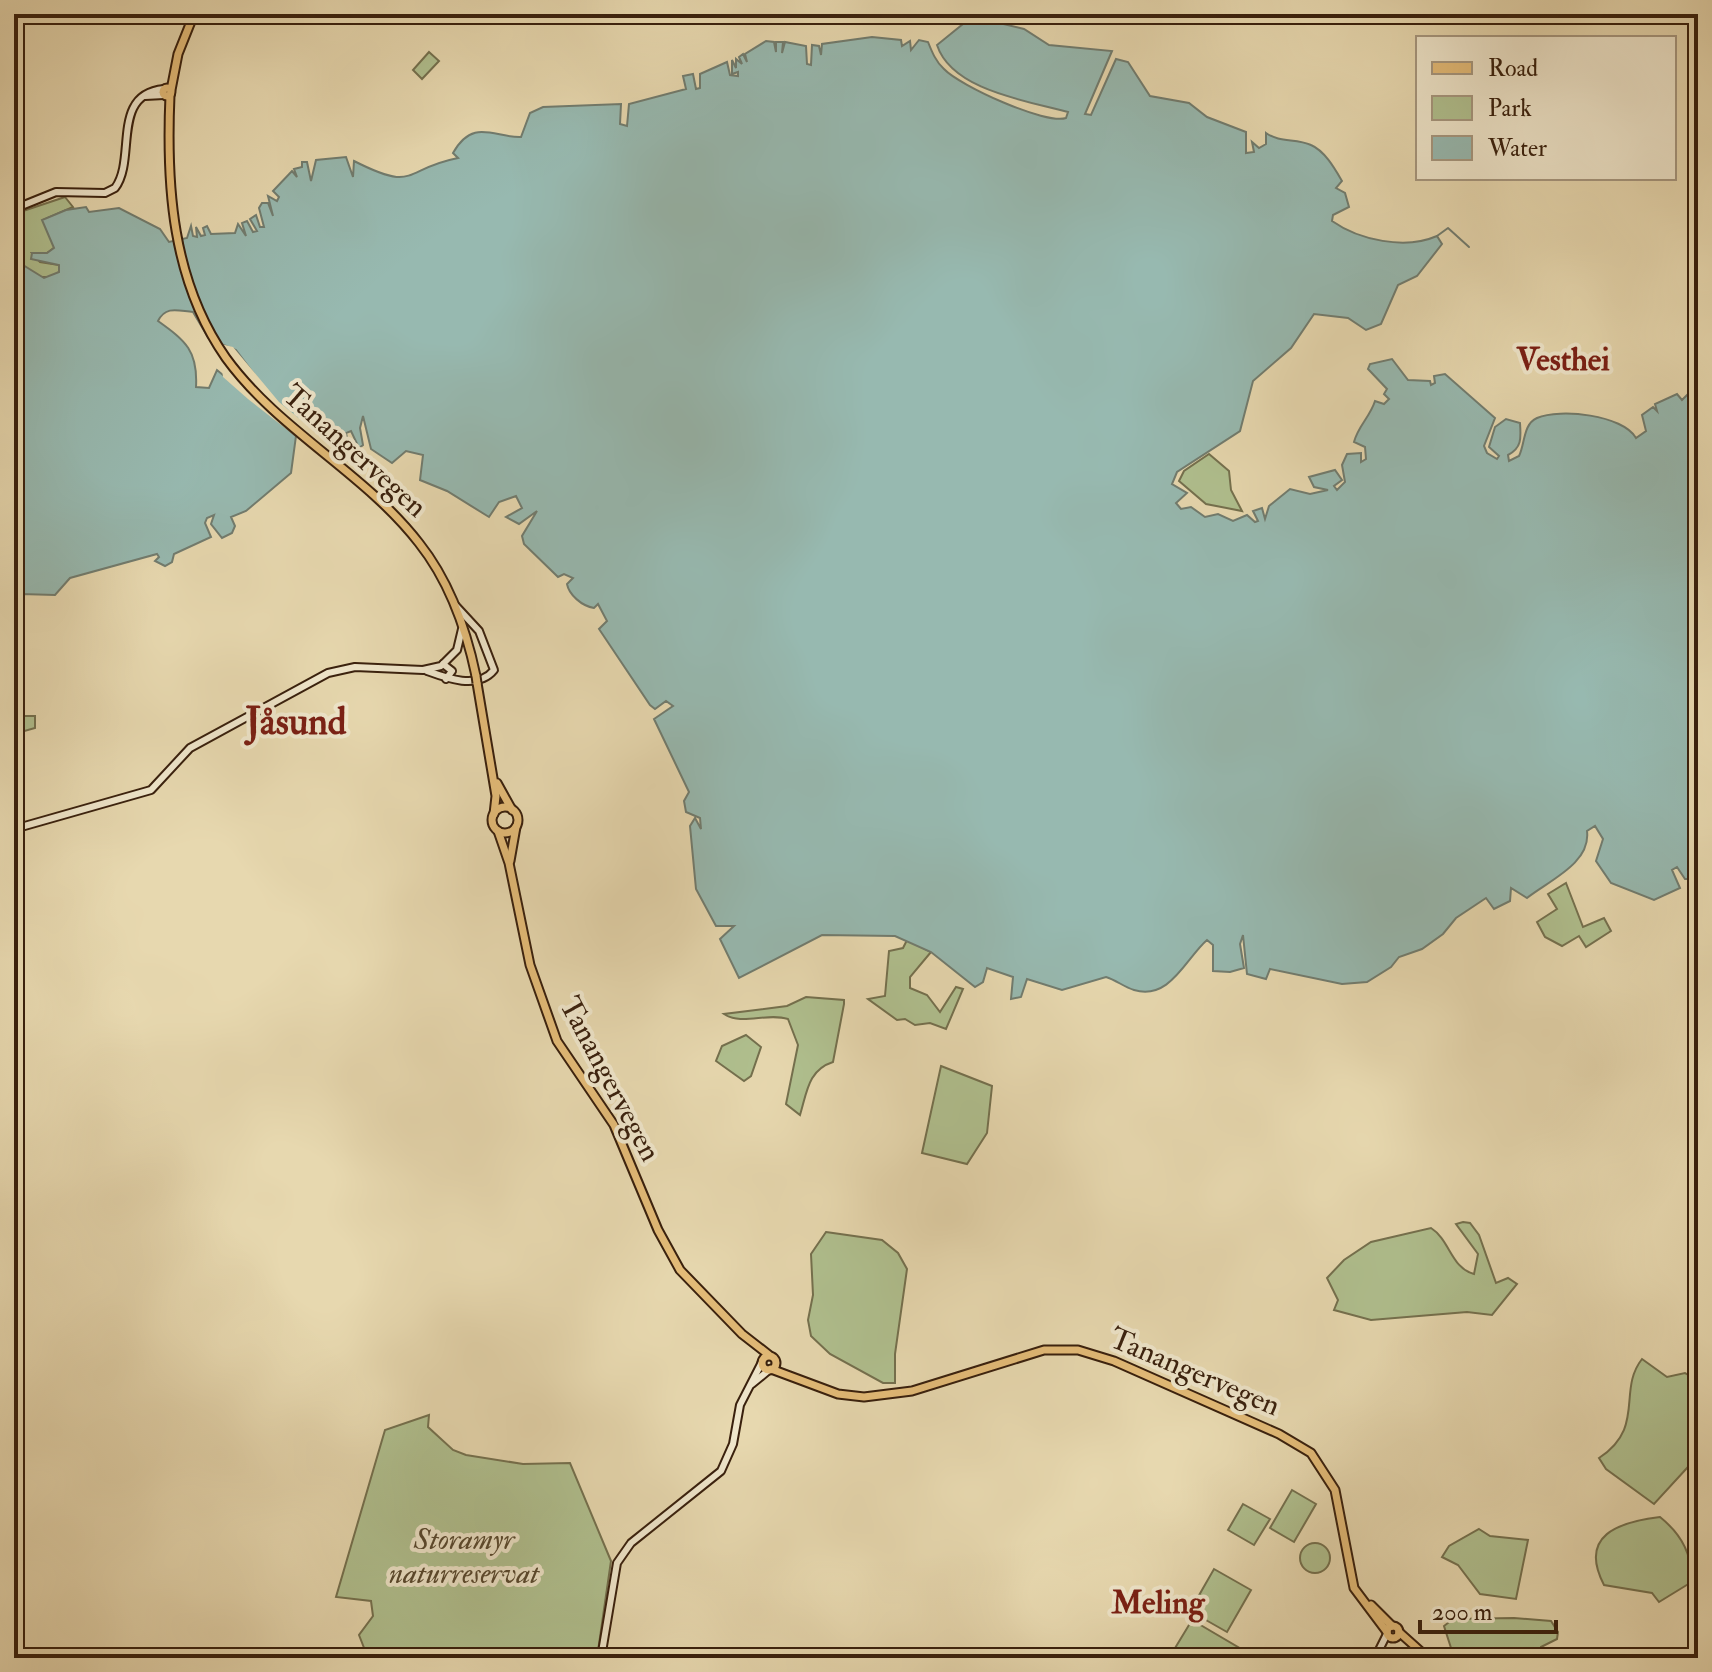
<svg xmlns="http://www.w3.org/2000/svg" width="1712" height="1672" font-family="'IM FELL Double Pica',serif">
<rect width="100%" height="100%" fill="#e7d8af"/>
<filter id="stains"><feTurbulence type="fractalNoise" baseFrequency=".0025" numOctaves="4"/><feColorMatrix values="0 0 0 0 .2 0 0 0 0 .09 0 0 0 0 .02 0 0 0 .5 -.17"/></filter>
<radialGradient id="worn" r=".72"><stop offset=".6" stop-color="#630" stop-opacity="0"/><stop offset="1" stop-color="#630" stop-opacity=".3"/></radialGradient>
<g fill="#b0c08f" stroke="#74704e" stroke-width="2">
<polygon points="429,52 439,61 422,79 413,70"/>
<polygon points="65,197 73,207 43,220 55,247 47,253 32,253 40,262 59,265 61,270 53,277 40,277 14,260 14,214"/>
<polygon points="1209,454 1229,471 1231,490 1242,511 1206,504 1179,481 1184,471"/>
<polygon points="14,716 35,716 35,728 14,734"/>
<polygon points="1566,883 1583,927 1604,918 1611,931 1586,947 1579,936 1562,946 1545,937 1537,922 1557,909 1548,894"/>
<polygon points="907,940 931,952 910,977 910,988 927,995 940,1012 956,987 963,989 946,1029 930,1023 915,1025 905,1019 897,1020 868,999 885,996 889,951 903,948"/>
<path d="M806,997L844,1000V1004L833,1062C808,1070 807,1092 800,1115L786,1104L798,1045L788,1019C767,1012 742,1026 724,1014L787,1006Z"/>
<polygon points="746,1035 761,1047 751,1076 744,1081 716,1061 722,1046"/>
<polygon points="941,1066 992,1086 987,1133 967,1164 922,1153"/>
<path d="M1463,1222L1470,1223L1479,1235L1496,1283L1508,1278L1517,1284L1492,1315L1467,1312L1371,1320L1334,1310L1338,1300L1327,1278L1344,1260L1371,1242L1431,1228C1450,1240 1451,1268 1474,1274L1478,1254L1456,1224Z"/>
<polygon points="826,1232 882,1240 898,1253 907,1269 895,1354 895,1383 883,1383 830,1354 811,1336 808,1320 813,1295 811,1254"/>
<path d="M1642,1359L1667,1377L1685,1373L1698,1380V1456L1654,1504L1606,1469L1599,1458C1646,1427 1617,1391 1642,1359Z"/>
<polygon points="429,1415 428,1427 453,1450 466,1455 523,1464 570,1463 611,1561 597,1658 368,1658 359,1635 373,1616 371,1601 336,1597 385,1430"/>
<polygon points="1292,1490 1316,1504 1294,1542 1270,1528"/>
<polygon points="1243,1504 1270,1519 1254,1545 1228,1530"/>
<path d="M1660,1517C1681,1534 1694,1556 1690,1583L1659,1602L1652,1593L1604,1585C1578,1535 1619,1522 1660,1517Z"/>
<polygon points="1479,1529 1490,1536 1528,1540 1516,1599 1480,1594 1458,1565 1442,1557 1449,1546"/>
<circle cx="1315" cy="1558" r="15"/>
<polygon points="1214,1569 1251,1590 1227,1632 1190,1611"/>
<polygon points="1514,1618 1551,1621 1558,1632 1557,1639 1541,1647 1539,1658 1447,1658 1452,1651 1444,1626 1453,1619"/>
<polygon points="1192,1620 1248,1653 1246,1658 1169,1658"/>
</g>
<path fill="#97b9b0" stroke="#717c6f" stroke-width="2" d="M995,22L1024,29L1049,45L1112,51L1085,114L1091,115L1116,59L1128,62L1150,96L1189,103L1207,117L1246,132V153L1254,152L1252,142L1259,148L1266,144V133C1280,143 1296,138 1311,145C1325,151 1335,169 1342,181L1336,188L1345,193L1349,207L1333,215L1332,221C1359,240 1405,250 1437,236L1442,244L1417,276L1398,285L1381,324L1366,330L1348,318L1314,314L1291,348L1253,381L1240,431L1177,472L1172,484L1187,493L1176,503L1181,509L1191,507L1205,517L1218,514L1233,521L1247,515L1255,522L1258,521L1253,511L1262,508L1265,519L1269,506L1290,489L1310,494L1328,490L1314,487L1309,477L1335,470L1342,480L1334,486L1337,490L1345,482L1342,465L1347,454L1361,453V462L1366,459L1365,447L1354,442C1358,426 1370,417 1375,401L1384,404L1389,399L1384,394L1387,389L1368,369L1370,364L1392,359L1408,380L1430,381L1431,385L1435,383L1434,376L1445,374L1495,418L1484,446L1487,453L1497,459L1499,456L1489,447L1495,427L1506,419L1520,423C1521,438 1522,448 1508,455L1509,461L1519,456C1525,444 1523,424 1537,418C1560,408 1623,415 1636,438L1646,431L1642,415L1653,407L1657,411L1655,404L1677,394L1682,400L1691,391L1698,396V879H1685L1677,867L1672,870L1680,888L1654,900L1611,883L1596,861L1603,839L1595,826L1587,831C1591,863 1550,880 1527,898L1511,888L1510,901L1494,909L1486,898L1456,918L1443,934L1422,949L1399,957L1391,967L1367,982L1342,984L1270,969L1266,979L1247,974L1243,935L1240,944L1244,968L1230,972L1213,971V945L1207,940C1186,958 1170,1001 1134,990C1124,987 1116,980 1106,977L1062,990L1027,979L1021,997L1011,999L1013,977L987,968L983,982L975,987L931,952L895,936L822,935L739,978L720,939L734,926H716L696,889L690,826L695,818L701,829L700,818L686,812L684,801L689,792L654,719L673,706L666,701L655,709L650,705L599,629L607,621L598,604L594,608C582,606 569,595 567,584L573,578L564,574L558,577L524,544L522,536L537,511L519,524L506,517L522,508L516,496L499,502L489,517L447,491L420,480L423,455L406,451L392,463L371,449L363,416L360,428L363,445L359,448L351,431L346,433L351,458L346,461L275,402L236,350L209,339L193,312C179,311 166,305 158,321C186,341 198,351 196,387L209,388L217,370L296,436L291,473L246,511L231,517L235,526L232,533L222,538L211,524L214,515L207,518L205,523L211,537L174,554L172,562L165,566L155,561L159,557L157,554L70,578L55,595L21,594L20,600L14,602V273L18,262L44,278L59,272V265L31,259L32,253H47L54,248L42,220L66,210L86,207L89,212L119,208L160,229L169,242L187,238L191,226L193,236L197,237L196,227L201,236L205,235L203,228L207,226L211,234L235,233L238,224L246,236L242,223L247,221L253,232L257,231L250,219L256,215L260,227H264L259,208L262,203H268L273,216L268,196L277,201L279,197L273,191L292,171L297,177L294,169L302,167V162H307L311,181L316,160L346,157L353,177L354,161C417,193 402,169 458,158L453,153C473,117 495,138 521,137L530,113L543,107L621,104L620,124L627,126L629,104L686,89L683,76L693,74L696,89L700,88V74L727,62L730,75L738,76V72L732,74V60L736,68V59L742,64L739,57L743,54L747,62L745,54L766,41L774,42L776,52V42H783L782,53L785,42L806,46L807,64L811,65L812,45L819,46L821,55L822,44L872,37L901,40L902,46L910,41L911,50L919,40L928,42C932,52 936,62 944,69C960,86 1046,125 1066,118L1068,112C1029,101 952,91 937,45L963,24Z"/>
<g fill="#e7d8af">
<polygon points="217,343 233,347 279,402 341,453 337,460 272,405 233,353 224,352"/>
<polygon points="222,369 300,436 299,439 248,399 223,377"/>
</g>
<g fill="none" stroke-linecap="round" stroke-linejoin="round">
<polyline stroke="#717c6f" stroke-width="2" points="1437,236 1448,228 1469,247"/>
<g stroke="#39200d" stroke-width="10">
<g id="secondary">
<polyline points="145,96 164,95"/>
<path d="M14,209L56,192L105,193L115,188C137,159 110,94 164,89"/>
<polyline points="443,664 452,671 446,679"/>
<path d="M427,671C446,678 478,690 494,670L479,631L455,605"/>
<polyline points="14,829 151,790 190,748 328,673 355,667 423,670 441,666 457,650 462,629"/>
<polyline points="752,1384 769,1370"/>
<polyline points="601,1658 617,1563 631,1543 721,1471 733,1444 740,1405 762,1362"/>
<polyline points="1375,1658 1387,1634"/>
</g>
</g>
<g stroke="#39200d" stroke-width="11">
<g id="primary">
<circle cx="167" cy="92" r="4"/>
<polyline points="171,90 178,54 194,14"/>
<path d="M170,95C166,186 172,281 226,358C279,431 364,472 419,543C450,582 466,628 476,676"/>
<polyline points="477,683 496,796 494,814"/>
<polyline points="497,783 512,810"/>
<circle cx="505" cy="820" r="13"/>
<polyline points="498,831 509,863 530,965 557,1041 614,1125 658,1230 680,1270 742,1334 769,1355"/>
<polyline points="510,861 516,827"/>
<circle cx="769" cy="1363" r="7"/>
<polyline points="771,1369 838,1394 864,1397 912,1391 1044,1350 1078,1350 1114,1361 1279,1434 1311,1453 1335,1490 1354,1588 1387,1632"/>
<polyline points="1371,1605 1392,1626"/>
<circle cx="1393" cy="1632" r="6"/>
<polyline points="1399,1632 1428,1658"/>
</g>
</g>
<use href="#secondary" stroke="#efe6cb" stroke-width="6"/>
<use href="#primary" stroke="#e4bc78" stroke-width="7"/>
<g stroke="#39200d" stroke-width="11" stroke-linecap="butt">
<polyline id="primary-bridge" points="476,676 477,683"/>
</g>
<use href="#primary-bridge" stroke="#e4bc78" stroke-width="7"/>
</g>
<g text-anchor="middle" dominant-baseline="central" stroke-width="8" stroke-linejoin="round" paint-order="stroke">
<g font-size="30" fill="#39200d" stroke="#efe6cb">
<text transform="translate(355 451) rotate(42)">Tanangervegen</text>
<text transform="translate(610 1079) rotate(62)">Tanangervegen</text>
<text transform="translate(1195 1372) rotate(23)">Tanangervegen</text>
</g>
<g font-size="30" font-style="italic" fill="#57482e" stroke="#efe6cb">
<text x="464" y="1539">Storamyr<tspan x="464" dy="34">naturreservat</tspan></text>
</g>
<g font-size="32" font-weight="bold" fill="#7a1f14" stroke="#efe6cb">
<text x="1563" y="360">Vesthei</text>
<text x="1158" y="1603">Meling</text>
</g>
<g font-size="38" font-weight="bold" fill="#7a1f14" stroke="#efe6cb">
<text x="296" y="722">Jåsund</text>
</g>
</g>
<rect width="1712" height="1672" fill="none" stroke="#e7d8af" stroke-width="48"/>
<rect x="16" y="16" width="1680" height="1640" fill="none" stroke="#39200d" stroke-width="4"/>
<rect x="24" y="24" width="1664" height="1624" fill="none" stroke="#39200d" stroke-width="2"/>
<rect x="1416" y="36" width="260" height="144" fill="#efe6cb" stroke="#a6977f" stroke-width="2"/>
<rect x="1432" y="62" width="40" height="12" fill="#e4bc78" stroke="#a6977f" stroke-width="2"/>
<text x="1488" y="76" font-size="24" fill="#39200d">Road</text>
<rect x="1432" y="96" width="40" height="24" fill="#b0c08f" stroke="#a6977f" stroke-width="2"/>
<text x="1488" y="116" font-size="24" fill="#39200d">Park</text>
<rect x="1432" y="136" width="40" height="24" fill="#97b9b0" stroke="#a6977f" stroke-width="2"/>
<text x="1488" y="156" font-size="24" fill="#39200d">Water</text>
<path d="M1420 1620v12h136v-12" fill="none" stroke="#39200d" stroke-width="4"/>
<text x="1432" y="1620" font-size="24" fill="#39200d" stroke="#efe6cb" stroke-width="6" paint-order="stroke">200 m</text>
<rect width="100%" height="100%" filter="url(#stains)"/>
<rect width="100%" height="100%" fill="url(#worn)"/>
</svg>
